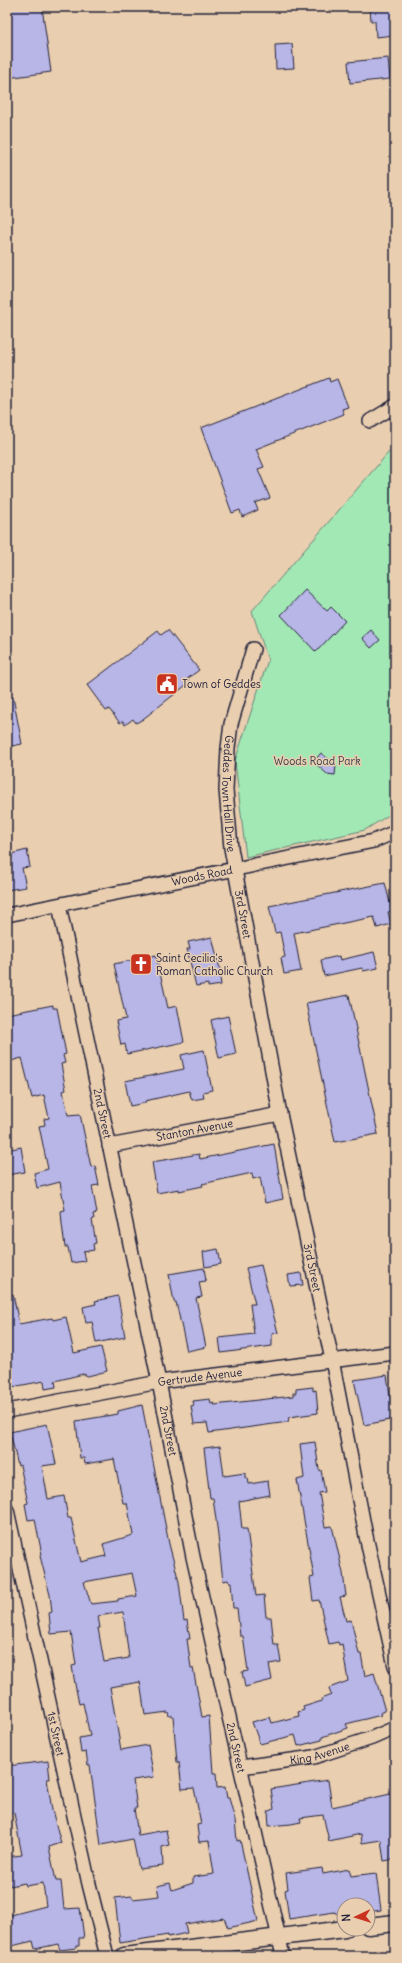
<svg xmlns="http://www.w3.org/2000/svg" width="402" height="1963" font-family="Delius,sans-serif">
<rect width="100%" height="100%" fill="#e9ceb0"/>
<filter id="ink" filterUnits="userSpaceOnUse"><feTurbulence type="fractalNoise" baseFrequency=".025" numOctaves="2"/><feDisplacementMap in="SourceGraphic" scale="8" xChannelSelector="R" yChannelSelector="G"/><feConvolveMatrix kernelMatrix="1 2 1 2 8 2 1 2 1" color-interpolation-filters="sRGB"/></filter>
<g filter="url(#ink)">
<polygon fill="#a2e8b4" stroke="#628578" points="395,445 395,811 365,830 246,857 235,761 268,660 252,611"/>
<g fill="#b8b5e7" stroke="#22223b" fill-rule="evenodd">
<polygon points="7,7 42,7 51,72 7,78"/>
<polygon points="370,7 395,7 395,35 376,37 375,21 371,21"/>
<polygon points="292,44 294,68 276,69 275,45"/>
<polygon points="388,58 390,79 350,83 348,62"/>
<polygon points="329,378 330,382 337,379 348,407 342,409 344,414 256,449 264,467 258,469 270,498 255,503 258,510 242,517 240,510 232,513 201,428"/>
<polygon points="305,590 327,611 331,607 345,621 316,652 281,615"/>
<polygon points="168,630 199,670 187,679 190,682 143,719 136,723 133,719 125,725 123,721 120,723 109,709 106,711 87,685 158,631 161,635"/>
<polygon points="371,630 380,640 371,648 362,638"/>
<polygon points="13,697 22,744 7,747 7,698"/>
<polygon points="321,753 336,765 335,775 327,774 316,764 316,759"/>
<polygon points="27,850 30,867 22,868 26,887 7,890 7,855"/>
<polygon points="385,883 392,911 388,912 391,924 377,928 374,917 294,933 301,971 284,974 281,958 285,957 280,932 275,933 269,906"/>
<polygon points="212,937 220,969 219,969 221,985 208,987 208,984 196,986 187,949 190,949 188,942"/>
<polygon points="374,952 378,968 363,971 362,968 324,976 321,960 339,956 340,960"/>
<polygon points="156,955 168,1008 177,1006 184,1042 127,1054 125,1044 121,1045 116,1021 126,1019 114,964"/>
<polygon points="349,995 378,1134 335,1142 306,1003"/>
<polygon points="53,1005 53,1008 57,1008 66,1054 63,1055 65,1063 61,1064 66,1090 63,1091 68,1115 80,1114 91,1167 95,1166 99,1185 92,1186 97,1213 93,1214 94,1219 92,1220 96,1243 93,1244 94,1250 83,1252 85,1261 71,1263 68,1247 65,1247 62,1224 61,1211 65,1210 60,1182 37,1188 34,1173 48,1169 39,1126 45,1125 44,1119 49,1118 44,1095 32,1098 22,1058 7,1062 7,1014"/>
<polygon points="228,1016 236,1054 219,1058 211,1020"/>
<polygon points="204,1050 212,1090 203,1092 204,1098 192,1100 189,1091 145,1101 145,1103 130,1106 125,1081 184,1069 181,1055"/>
<polygon points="274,1144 283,1199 265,1203 260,1177 253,1179 252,1173 202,1184 203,1186 179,1191 179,1189 157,1193 152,1162 199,1154 200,1159"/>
<polygon points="21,1147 25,1172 7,1175 7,1150"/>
<polygon points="218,1249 221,1264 205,1267 203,1252"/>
<polygon points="261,1265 278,1333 272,1334 272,1346 221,1353 219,1338 254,1334 250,1304 255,1304 246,1268"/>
<polygon points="204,1268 206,1281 199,1282 202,1297 196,1298 206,1347 187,1351 176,1302 174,1302 169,1274"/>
<polygon points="301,1273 303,1285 290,1286 288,1275"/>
<polygon points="13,1294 19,1324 52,1318 53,1320 66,1317 74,1353 101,1347 107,1371 88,1376 83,1374 55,1381 56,1387 45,1389 44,1381 7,1388 7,1295"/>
<polygon points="118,1296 125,1337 96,1343 92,1322 86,1323 83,1307 96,1304 95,1301"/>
<polygon points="387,1375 391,1402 395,1401 395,1419 364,1425 354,1380"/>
<polygon points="313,1387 313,1391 316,1390 318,1413 289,1417 288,1422 209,1433 207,1423 194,1424 191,1406 194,1405 193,1401 210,1399 211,1404 214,1403 214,1405 293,1396 293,1393 296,1393 296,1389"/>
<path d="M142,1405L169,1544L179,1582L184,1621L187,1620L190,1639H187L191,1668H193L202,1717L209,1716L213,1773H216L217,1788L225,1787L227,1798H229L235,1820L237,1841L240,1840L258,1921L228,1928L224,1918L185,1924L187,1933L168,1937V1935L120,1943L115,1898L132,1896L133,1899L159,1896L157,1886L170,1883L172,1890L193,1883V1877L214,1874L209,1841L199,1842L197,1825L201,1824L194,1788L182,1789L179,1762H177L173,1716H169L168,1712L145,1715L140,1682L110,1687L121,1750L148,1745L154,1777L133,1780L137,1808H134L138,1835L166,1830L169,1845L162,1847L163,1866L139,1869L133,1839L101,1845L90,1765H88L86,1752L81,1753L79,1738L90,1736L83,1703L79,1704L75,1684L72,1666L76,1665L71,1632L51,1634L49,1613L52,1612L50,1595L40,1556L42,1555L35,1519L28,1520L25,1504L28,1503L20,1465L18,1466L10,1432L47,1424L56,1464L42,1466L48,1499L64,1496L68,1518H71L81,1562L106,1556L103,1544L133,1535L127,1503H123L114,1459L85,1464L84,1458H80L76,1421L118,1414V1411ZM132,1573L137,1596L118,1599V1601L91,1604L84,1582ZM123,1612L129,1658L104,1662L98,1628H100L98,1616Z"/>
<polygon points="315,1442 319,1470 321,1470 325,1492 319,1493 325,1527 332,1526 343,1573 346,1596 340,1597 346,1621 351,1620 359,1654 361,1654 365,1676 374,1673 385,1711 380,1713 381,1715 346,1724 348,1728 322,1737 322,1740 298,1746 295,1735 260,1744 252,1722 270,1717 272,1723 299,1716 298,1712 304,1710 303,1707 322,1701 321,1699 331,1695 329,1688 348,1681 342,1644 339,1645 338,1642 329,1644 319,1600 313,1601 310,1578 314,1577 297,1480 304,1478 300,1444"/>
<polygon points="220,1446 224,1476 245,1473 245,1478 248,1478 249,1484 268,1481 270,1495 239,1501 242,1529 247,1529 256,1596 264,1595 266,1617 271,1617 274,1645 278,1645 281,1662 269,1664 272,1680 245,1687 242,1672 248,1671 243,1636 240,1636 237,1608 233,1608 231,1582 229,1582 228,1580 223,1581 217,1527 213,1498 210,1498 204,1448"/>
<polygon points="48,1761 50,1779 47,1779 52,1810 61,1843 49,1847 56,1881 61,1881 64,1909 80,1908 84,1938 79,1938 79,1946 76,1946 76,1948 60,1950 58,1944 35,1949 33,1941 7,1947 7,1916 46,1906 43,1883 26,1886 25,1883 10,1886 7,1857 22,1855 14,1813 7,1814 7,1766"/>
<polygon points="328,1780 332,1807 395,1793 395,1859 384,1861 381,1840 362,1843 361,1834 329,1841 323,1815 300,1818 301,1822 291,1824 269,1826 268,1812 274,1809 271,1789"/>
<polygon points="322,1868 323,1874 349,1869 351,1876 376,1873 381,1910 368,1912 368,1905 344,1905 344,1917 334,1912 289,1919 285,1890 288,1889 286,1873"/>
</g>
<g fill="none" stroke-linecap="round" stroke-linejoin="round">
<g stroke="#22223b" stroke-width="16">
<g id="minor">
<polyline points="370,421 395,406"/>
<path id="s1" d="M253,649L231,724L228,748L226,790L231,848L280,1114L332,1360L366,1536L395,1666"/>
<path id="s2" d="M59,905L159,1382L193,1557L283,1956"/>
<path id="s3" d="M7,915L374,841L395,832"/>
<path id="s4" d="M109,1146L280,1114"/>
<path id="s5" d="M7,1411L159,1382L395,1353"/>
<path id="s6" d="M7,1510L89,1884L107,1956"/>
<path id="s7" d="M241,1767L314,1757L372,1738L395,1728"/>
</g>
</g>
<g stroke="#22223b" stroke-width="19">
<g id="tertiary">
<polyline points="368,1926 395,1923"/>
<polyline points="124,1956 345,1929"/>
</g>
</g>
<use href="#minor" stroke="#e9ceb0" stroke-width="13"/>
<use href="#tertiary" stroke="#e9ceb0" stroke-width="16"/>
</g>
</g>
<defs>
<g id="civic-square" transform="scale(1.15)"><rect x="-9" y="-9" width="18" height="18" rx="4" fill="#c8321e" stroke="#e9ceb0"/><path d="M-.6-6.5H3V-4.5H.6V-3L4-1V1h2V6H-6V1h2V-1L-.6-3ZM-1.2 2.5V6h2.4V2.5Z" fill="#fff"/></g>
<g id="church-square" transform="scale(1.15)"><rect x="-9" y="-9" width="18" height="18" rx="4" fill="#c8321e" stroke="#e9ceb0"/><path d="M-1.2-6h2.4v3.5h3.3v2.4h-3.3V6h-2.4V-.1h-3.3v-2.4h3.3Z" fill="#fff"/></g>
</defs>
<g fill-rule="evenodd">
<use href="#civic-square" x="167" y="684"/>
<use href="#church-square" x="141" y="964"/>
</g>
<g text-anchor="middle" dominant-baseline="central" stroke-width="3" stroke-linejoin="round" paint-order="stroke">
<g font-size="11" fill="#22223b" stroke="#e9ceb0" text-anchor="start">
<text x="182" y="684">Town of Geddes</text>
<text x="156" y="958">Saint Cecilia's<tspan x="156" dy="13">Roman Catholic Church</tspan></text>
</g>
<g font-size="11" fill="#35404d" stroke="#e9ceb0">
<text x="317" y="761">Woods Road Park</text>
</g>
<g font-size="11" fill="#22223b" stroke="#e9ceb0">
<text stroke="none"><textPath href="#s1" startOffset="148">Geddes Town Hall Drive</textPath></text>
<text stroke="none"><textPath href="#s3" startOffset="199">Woods Road</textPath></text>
<text stroke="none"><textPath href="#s1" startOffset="270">3rd Street</textPath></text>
<text stroke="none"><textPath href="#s2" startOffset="213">2nd Street</textPath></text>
<text stroke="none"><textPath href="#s4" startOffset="87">Stanton Avenue</textPath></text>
<text stroke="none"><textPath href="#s1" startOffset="630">3rd Street</textPath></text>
<text stroke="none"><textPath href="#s5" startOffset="196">Gertrude Avenue</textPath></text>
<text stroke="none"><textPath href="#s2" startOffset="537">2nd Street</textPath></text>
<text stroke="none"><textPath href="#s6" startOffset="229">1st Street</textPath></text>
<text stroke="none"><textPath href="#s2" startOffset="861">2nd Street</textPath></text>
<text stroke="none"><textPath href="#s7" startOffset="80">King Avenue</textPath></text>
</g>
</g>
<rect width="402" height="1963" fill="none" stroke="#e9ceb0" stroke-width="24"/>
<rect x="12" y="12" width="378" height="1939" fill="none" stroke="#22223b" stroke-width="1.5" filter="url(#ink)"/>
<g transform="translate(356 1917) rotate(266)"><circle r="19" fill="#e9ceb0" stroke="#998981"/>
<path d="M0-3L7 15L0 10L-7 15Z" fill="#c8321e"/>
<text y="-6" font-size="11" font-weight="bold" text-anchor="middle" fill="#22223b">N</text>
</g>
</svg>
